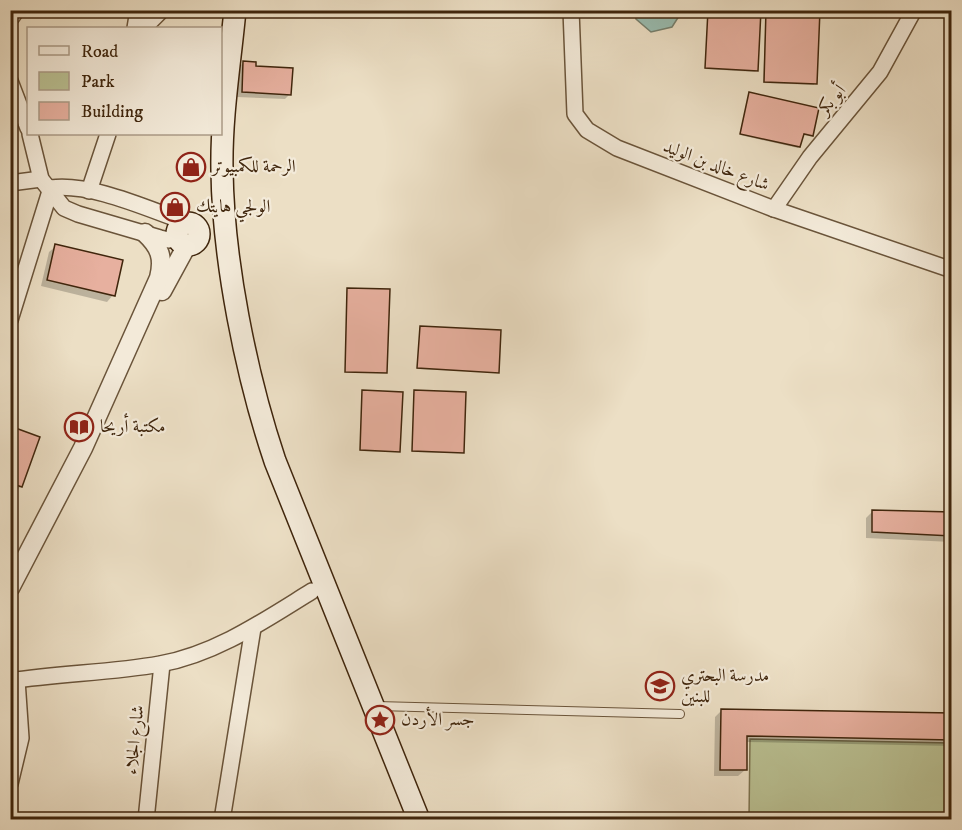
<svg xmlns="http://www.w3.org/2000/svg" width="962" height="830" font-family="'IM FELL DW Pica',Amiri,serif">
<rect width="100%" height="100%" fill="#ecdfc5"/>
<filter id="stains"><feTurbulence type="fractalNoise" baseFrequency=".00333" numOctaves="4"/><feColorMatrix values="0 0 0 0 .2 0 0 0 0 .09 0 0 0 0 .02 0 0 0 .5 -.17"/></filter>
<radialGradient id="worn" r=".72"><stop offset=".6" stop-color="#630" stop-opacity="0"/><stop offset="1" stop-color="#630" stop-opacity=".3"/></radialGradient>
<polygon fill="#bac193" stroke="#7c7350" stroke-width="1.5" points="750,739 951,743 951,819 749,819"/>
<polygon fill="#99bdb1" stroke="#75806f" stroke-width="1.5" points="634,11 681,11 681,13 672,27 651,32 636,19"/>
<g fill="#0003">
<polygon points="708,10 756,71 755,72 705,69"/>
<polygon points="766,10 818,10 814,85 763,83"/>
<polygon points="244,62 254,67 290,94 285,99 237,97 239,67"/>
<polygon points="749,95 812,135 802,134 798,148 740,135"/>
<polygon points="56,246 113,295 107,302 41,286 49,252"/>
<polygon points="348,289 386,372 385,373 345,372"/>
<polygon points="420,327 497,372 417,369"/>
<polygon points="415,392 463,452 461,453 412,452"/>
<polygon points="362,393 399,451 398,452 360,451"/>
<polygon points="10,428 21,486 14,493 10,491"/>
<polygon points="873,511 952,514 952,542 866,538 866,518"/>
<polygon points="722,710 952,715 952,746 746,742 745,770 738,776 714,776 715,717"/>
</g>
<g fill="#e7b09f" stroke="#3f250c" stroke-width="1.5">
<polygon points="708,10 761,10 758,71 705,68"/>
<polygon points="766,10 820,10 817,84 764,82"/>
<polygon points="243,61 256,62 256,66 293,68 291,95 242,92"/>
<polygon points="749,92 819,108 813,136 804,134 800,147 740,134"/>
<polygon points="55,244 123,260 115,296 47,280"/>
<polygon points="347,288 390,289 387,373 345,372"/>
<polygon points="420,326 501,330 499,373 417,368"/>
<polygon points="362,390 403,392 400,452 360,450"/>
<polygon points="414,390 466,392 464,453 412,451"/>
<polygon points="10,426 40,437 22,487 10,483"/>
<polygon points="872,510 952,512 952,536 872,532"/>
<polygon points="721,709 952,713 952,740 747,736 747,770 720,770"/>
</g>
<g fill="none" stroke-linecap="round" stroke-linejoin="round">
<g stroke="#6a543a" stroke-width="10">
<polyline id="service" points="377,706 680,714"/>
</g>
<g stroke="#6a543a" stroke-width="18">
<g id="minor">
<polyline points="571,10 575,114 587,130 617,148 774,209 952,270"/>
<polyline points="135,28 138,10"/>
<polyline points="144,28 162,10"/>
<polyline points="10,81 28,128"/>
<polyline points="30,134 41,179 64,208 78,214 160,238 169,240 178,238"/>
<polyline points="10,183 41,179"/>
<path d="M51,188C89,183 141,206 177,219L182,224"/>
<polyline points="89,191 108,134"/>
<polyline points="774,209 810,157 880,72 914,10"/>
<polyline points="10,320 51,188"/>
<path d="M10,681C60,673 111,673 160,664C216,654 265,620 312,591"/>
<polyline points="10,784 21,738 17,680"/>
<polyline points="146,820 162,664"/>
<polyline points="222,820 253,628"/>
</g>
</g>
<g stroke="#6a543a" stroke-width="21">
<g id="tertiary">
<polyline points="10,17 15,10"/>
<polyline points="162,291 187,245"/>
<path d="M10,588L83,448L159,278C164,258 160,247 145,233"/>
</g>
</g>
<g stroke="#3f250c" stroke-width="24">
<g id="secondary">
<path d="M235,10C230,63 221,117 222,170C223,260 246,375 275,461L419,820"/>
<circle cx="188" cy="234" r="11"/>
</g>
</g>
<use href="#service" stroke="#f3ead9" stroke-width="8"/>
<use href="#minor" stroke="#f3ead9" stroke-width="15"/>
<use href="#tertiary" stroke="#f3ead9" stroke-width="18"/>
<use href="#secondary" stroke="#f3ead9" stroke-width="21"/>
</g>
<defs>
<g id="shop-ring" transform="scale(1.5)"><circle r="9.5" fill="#f3ead9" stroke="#8f2418" stroke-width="1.5"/><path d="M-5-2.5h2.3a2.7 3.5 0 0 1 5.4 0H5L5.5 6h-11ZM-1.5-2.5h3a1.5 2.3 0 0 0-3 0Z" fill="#8f2418"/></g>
<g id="library-ring" transform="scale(1.5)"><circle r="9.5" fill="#f3ead9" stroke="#8f2418" stroke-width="1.5"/><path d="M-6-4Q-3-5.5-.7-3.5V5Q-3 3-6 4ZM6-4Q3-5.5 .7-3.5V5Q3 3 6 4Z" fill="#8f2418"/></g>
<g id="school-ring" transform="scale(1.5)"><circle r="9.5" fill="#f3ead9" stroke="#8f2418" stroke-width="1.5"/><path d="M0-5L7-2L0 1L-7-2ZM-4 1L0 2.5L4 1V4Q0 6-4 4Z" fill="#8f2418"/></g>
<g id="sight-ring" transform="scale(1.5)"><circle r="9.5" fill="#f3ead9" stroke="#8f2418" stroke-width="1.5"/><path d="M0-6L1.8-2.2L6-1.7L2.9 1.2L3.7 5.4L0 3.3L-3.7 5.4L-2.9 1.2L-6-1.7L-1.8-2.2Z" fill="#8f2418"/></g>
</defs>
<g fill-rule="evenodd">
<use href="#shop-ring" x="191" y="167"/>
<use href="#shop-ring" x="175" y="207"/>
<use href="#library-ring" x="79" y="427"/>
<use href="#school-ring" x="660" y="686"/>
<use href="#sight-ring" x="380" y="720"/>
</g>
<g text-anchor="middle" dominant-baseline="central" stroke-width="4.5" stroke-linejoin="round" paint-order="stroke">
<g font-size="18" fill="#3f250c" stroke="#f3ead9">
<text transform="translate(832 100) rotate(-50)">أبو بكر</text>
<text transform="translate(716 166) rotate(21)">شارع خالد بن الوليد</text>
<text transform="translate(135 740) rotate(-84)">شارع الجلاء</text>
</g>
<g font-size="18" fill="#3f250c" stroke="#f3ead9" text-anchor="start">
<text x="212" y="167">الرحمة للكمبيوتر</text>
<text x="196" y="207">الولجي هايتك</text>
<text x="100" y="427">مكتبة أريحا</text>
<text x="681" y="676">مدرسة البحتري<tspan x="681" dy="21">للبنين</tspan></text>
<text x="401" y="720">جسر الأردن</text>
</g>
</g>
<rect width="962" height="830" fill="none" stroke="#ecdfc5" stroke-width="36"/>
<rect x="12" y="12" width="938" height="806" fill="none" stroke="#3f250c" stroke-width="3"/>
<rect x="18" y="18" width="926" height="794" fill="none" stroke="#3f250c" stroke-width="1.5"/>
<rect x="27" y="27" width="195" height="108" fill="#f3ead9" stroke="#ab9b87" stroke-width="1.5"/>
<rect x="39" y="46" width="30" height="9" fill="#f3ead9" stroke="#ab9b87" stroke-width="1.5"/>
<text x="81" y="57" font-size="18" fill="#3f250c">Road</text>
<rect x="39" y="72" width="30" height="18" fill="#bac193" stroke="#ab9b87" stroke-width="1.5"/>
<text x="81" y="87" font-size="18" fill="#3f250c">Park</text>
<rect x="39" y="102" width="30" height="18" fill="#e7b09f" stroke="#ab9b87" stroke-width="1.5"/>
<text x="81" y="117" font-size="18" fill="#3f250c">Building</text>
<rect width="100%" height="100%" filter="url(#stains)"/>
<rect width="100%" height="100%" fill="url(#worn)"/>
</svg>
